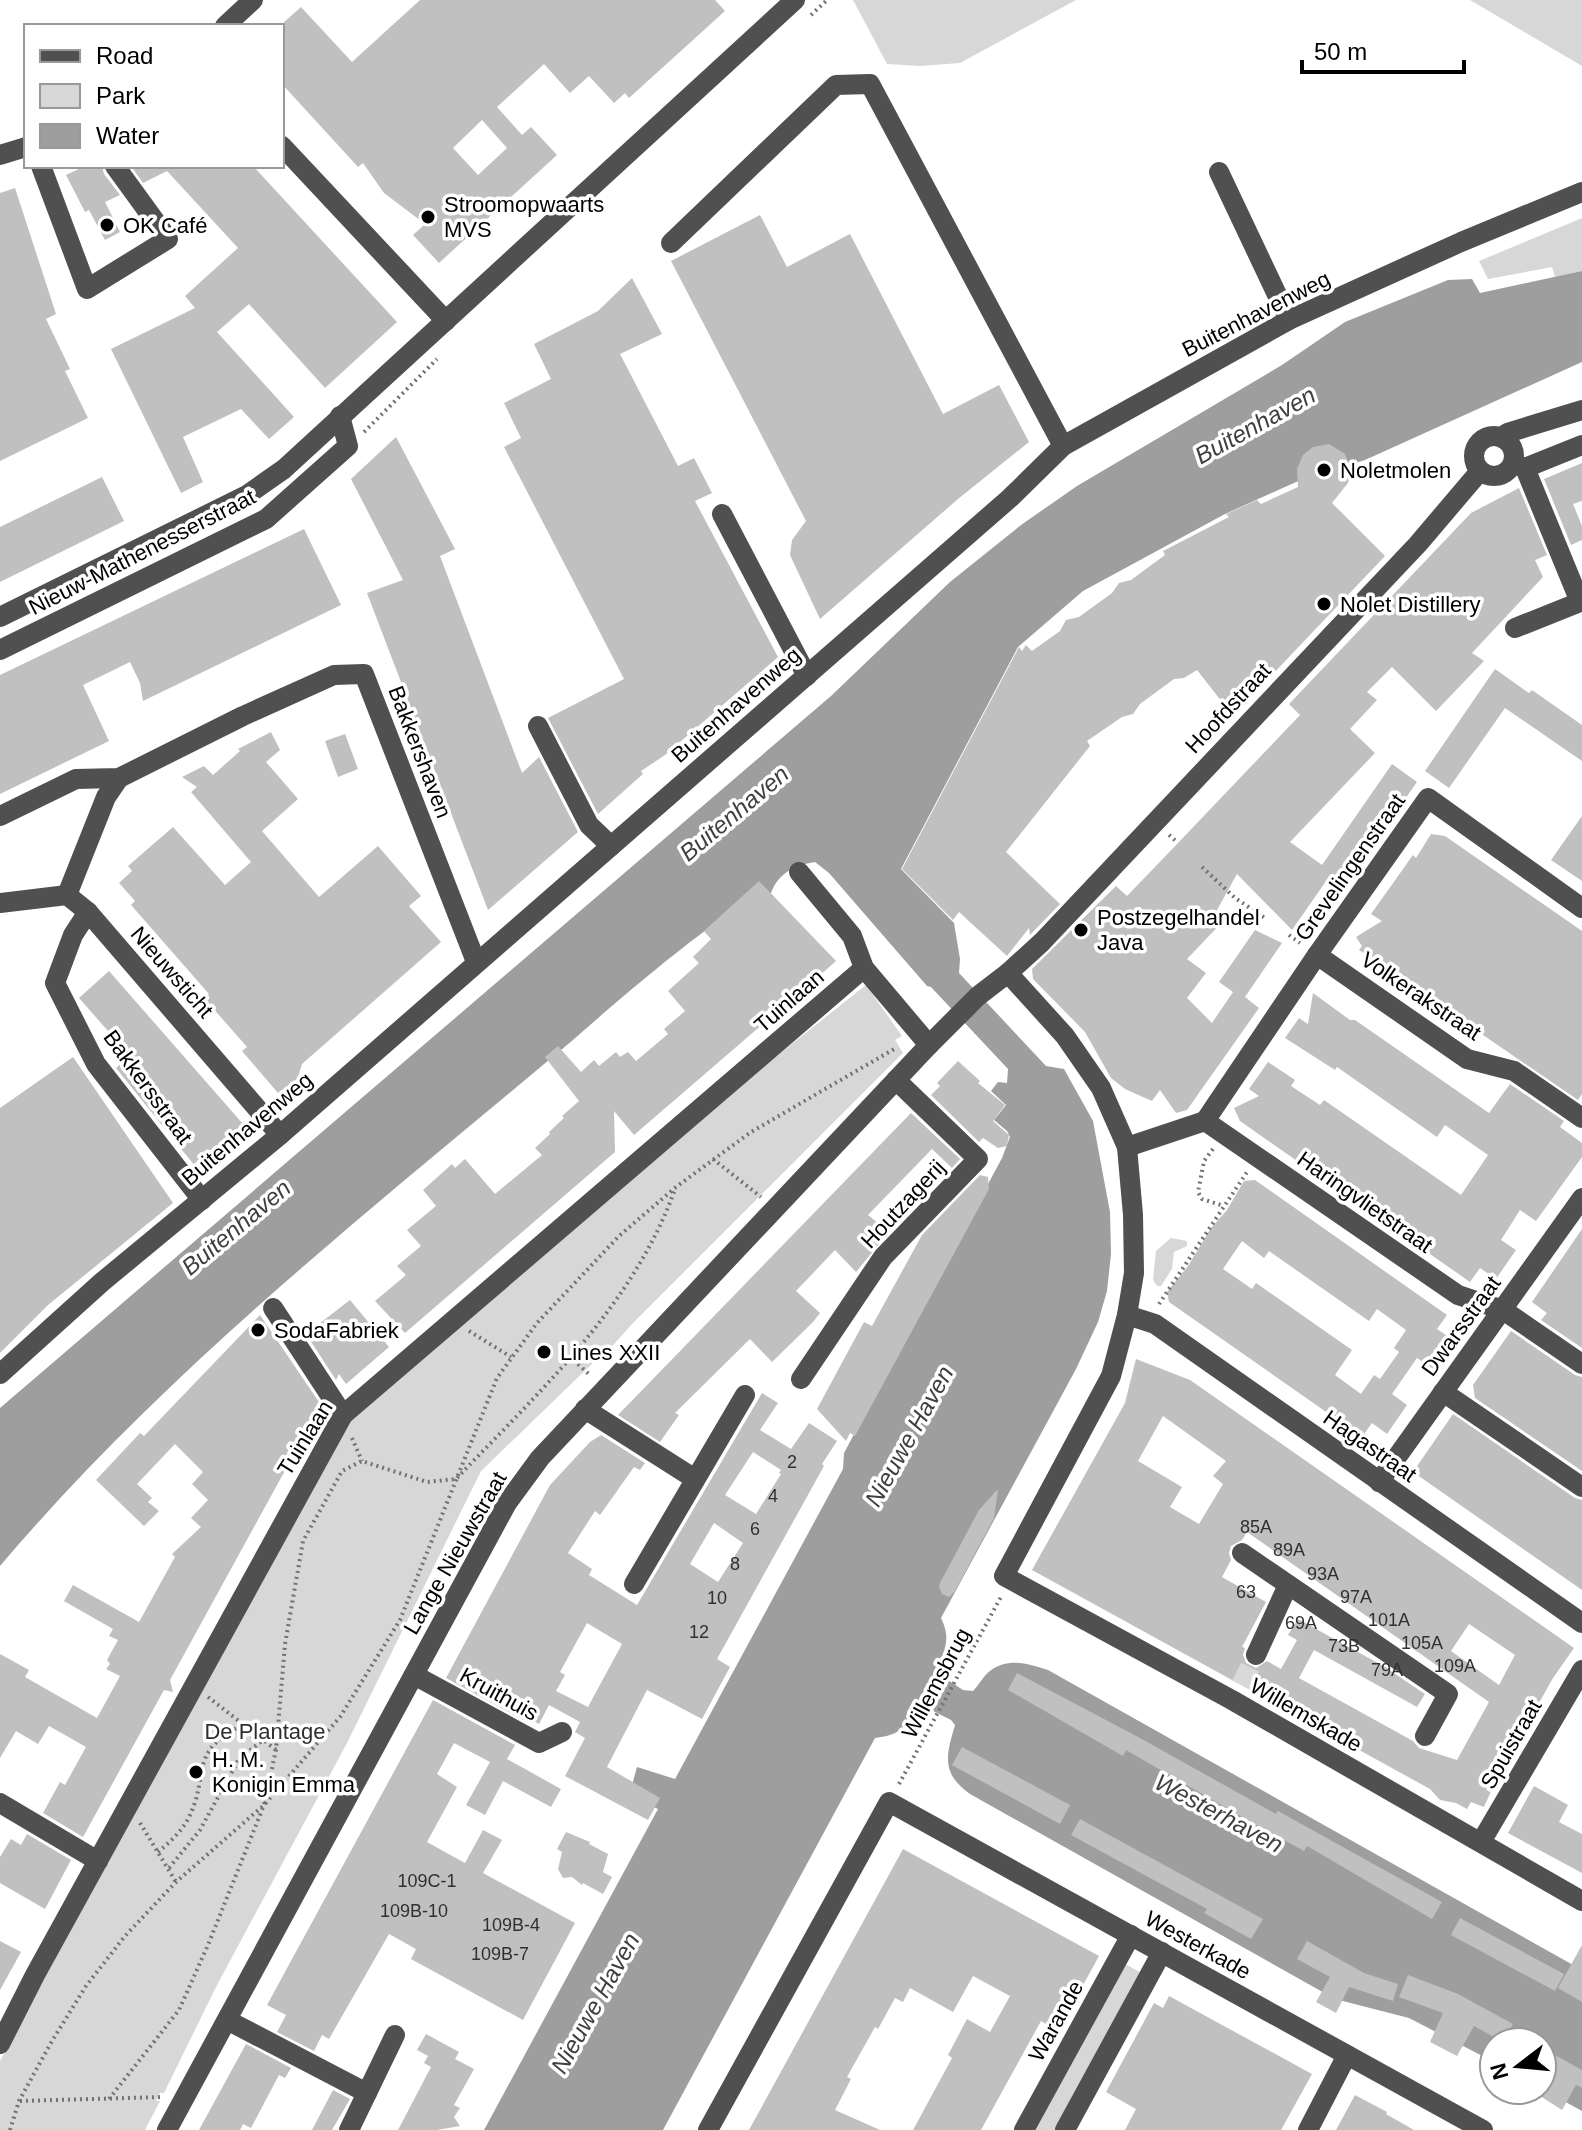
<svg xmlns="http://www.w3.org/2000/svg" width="1582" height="2130" font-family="Arial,sans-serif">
<rect width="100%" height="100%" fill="#fff"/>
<g fill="#d7d7d7">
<polygon points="853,0 1076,0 960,63 920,66 887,64"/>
<polygon points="1470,0 1582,0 1582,66"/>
<polygon points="1582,218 1582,271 1555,277 1552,267 1488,279 1479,261"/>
<polygon points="866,985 902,1036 895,1040 903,1053 632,1324 599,1361 597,1359 481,1471 347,1743 216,1987 164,2093 160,2093 156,2101 160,2101 145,2130 0,2130 0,2061 342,1422 759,1070"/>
<polygon points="1171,1238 1187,1241 1187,1246 1174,1252 1172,1269 1161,1286 1157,1286 1153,1280 1156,1251"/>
<polygon points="1122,1962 1143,1974 1058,2130 1031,2130"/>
</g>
<path fill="#9e9e9e" d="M1582,271V362L1365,460L1296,482L1225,514L1083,591L1018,647L901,869L954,923L960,959L959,973L1046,1066L1064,1069L1093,1121L1110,1212L1111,1254L1107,1291L1098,1322L1076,1369L941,1618C954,1645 939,1651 940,1675L963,1690L973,1691C979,1685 984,1675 990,1671C1009,1657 1028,1664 1048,1670L1582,1970V2111L1542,2089V2042H1494V2062L1409,2018L1335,1999L970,1794C941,1773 946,1756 955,1725L951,1720L923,1706C902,1718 912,1734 875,1738L663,2130H484L658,1809L629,1796L637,1767L675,1779L843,1469L844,1453L1002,1158L1010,1137L1007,1131L994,1120L1006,1105L991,1091L998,1082L1007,1083L1008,1069L931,987L927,986L829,873L815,862C794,865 778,874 771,893C738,895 605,1012 573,1040C375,1206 168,1368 0,1566V1408L831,696L950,582L1021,525L1077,486L1282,365L1345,322L1448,280L1472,279L1480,293Z"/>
<g fill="#c0c0c0" fill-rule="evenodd">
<path d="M420,0H715L725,11L629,98L625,93L614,103L589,76L570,93L544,64L497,107L522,135L531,127L557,155L439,263L413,235L425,224L384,193L363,163L358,167L282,84V24L301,7L352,62ZM482,120L507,148L478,175L453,148Z"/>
<polygon points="85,166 102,166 104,174 120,195 105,202 120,232 105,240 89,210 85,212 66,175"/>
<polygon points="131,166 253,166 397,322 325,388 249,304 217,332 294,417 269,439 241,409 183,437 203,482 181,493 111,349 195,308 185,296 238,248 167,171 143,183"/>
<polygon points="15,188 56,314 46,319 70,369 65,371 88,418 0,461 0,193"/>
<polygon points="760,215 787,267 850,234 943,414 999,385 1029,442 958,499 820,619 790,555 792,540 806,521 671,261"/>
<polygon points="632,278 662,334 620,354 678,466 694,458 712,493 695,501 778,657 665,755 641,771 643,774 598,814 548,718 624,679 504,447 521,438 504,403 551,379 534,344 598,311"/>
<polygon points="396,437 455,549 440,556 522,773 539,757 578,832 488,910 367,593 403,580 351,479"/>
<polygon points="1329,444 1345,454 1351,471 1348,483 1332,503 1385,556 1233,716 1197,670 1184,678 1174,679 1140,704 1133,714 1122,717 1087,741 1090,746 1006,852 1060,904 1030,935 1029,928 1007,956 959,912 953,920 902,869 1019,647 1022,651 1026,645 1032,651 1060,631 1066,620 1079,617 1112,593 1119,583 1131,580 1165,555 1163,551 1229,517 1226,514 1257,500 1261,504 1298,487 1297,469 1303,455 1313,447"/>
<polygon points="1582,463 1582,501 1573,504 1582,526 1582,540 1571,545 1544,479"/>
<polygon points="102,477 124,521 0,582 0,527"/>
<polygon points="1519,488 1547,555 1535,560 1543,577 1472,653 1484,661 1436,711 1392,667 1367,692 1377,700 1350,729 1375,753 1290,842 1322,865 1392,764 1417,782 1346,883 1331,874 1292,930 1237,874 1217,910 1228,916 1187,959 1206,973 1187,998 1212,1023 1233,992 1219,982 1255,930 1282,943 1245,997 1259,1008 1187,1110 1176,1113 1160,1090 1152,1101 1125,1089 1111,1078 1085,1032 1033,979 1032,969 1116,886 1127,896 1178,843 1300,715 1289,704 1471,513"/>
<polygon points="304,529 341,605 143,701 140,683 130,662 83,685 109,741 0,794 0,675"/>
<polygon points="1495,669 1529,693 1532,690 1582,725 1582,761 1505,708 1449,788 1425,771"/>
<polygon points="271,732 280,750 266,762 298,799 262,831 319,897 378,846 421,896 409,906 441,942 302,1064 295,1087 286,1087 278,1093 242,1051 247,1047 204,998 209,994 131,905 135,901 119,883 132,871 128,866 173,827 225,885 251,862 191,792 197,787 182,777 204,766 213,775 240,751 238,749"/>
<polygon points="345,734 358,769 338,777 325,741"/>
<polygon points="1582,816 1582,881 1551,860"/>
<polygon points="1431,834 1445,836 1582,931 1582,1094 1578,1100 1359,950 1362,946 1356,937 1382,921 1371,914 1413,855 1416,858"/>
<polygon points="759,881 836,961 802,991 809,998 805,1001 792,999 634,1135 614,1111 615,1152 405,1333 375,1301 406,1275 397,1266 421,1246 407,1230 436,1206 423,1190 452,1164 455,1168 465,1159 495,1194 542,1155 535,1148 550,1134 549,1132 564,1118 562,1116 579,1101 545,1057 558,1046 581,1072 594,1060 599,1066 616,1052 620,1057 628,1052 636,1061 668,1034 664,1029 685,1011 668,991 699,963 693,957 711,939 704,931"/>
<polygon points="109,971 243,1124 195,1166 116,1068 130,1056 79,998"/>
<polygon points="1313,993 1350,1020 1355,1020 1489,1113 1510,1084 1564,1121 1560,1127 1582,1143 1582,1157 1536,1221 1520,1210 1501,1240 1516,1250 1496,1279 1480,1268 1470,1282 1240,1121 1234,1108 1259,1096 1249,1089 1268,1062 1295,1080 1291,1086 1320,1105 1324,1100 1461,1195 1488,1155 1445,1125 1437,1137 1337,1067 1335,1070 1285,1038 1299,1018 1308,1024"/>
<polygon points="73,1057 173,1203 48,1305 0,1353 0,1108"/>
<polygon points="958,1061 980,1081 978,1083 1005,1105 993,1121 1009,1135 1007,1146 998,1148 983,1138 979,1142 931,1095 940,1086 937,1083"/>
<polygon points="911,1113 960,1159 952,1168 932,1149 868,1215 889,1232 856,1272 835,1250 796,1291 820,1313 813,1322 772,1362 750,1339 675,1413 679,1415 660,1442 618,1415"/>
<polygon points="980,1175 988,1177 989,1189 855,1436 850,1433 846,1441 817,1409 864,1322 872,1326 922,1235"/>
<path d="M1255,1180L1447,1315L1437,1329L1453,1340L1433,1369L1417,1358L1392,1394L1407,1405L1387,1434L1372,1423L1362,1437L1169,1302L1167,1292L1188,1266L1211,1228L1227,1210L1244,1181ZM1242,1241L1264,1258L1269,1251L1369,1321L1377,1309L1406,1330L1394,1348L1399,1352L1380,1379L1374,1375L1361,1394L1335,1375L1352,1350L1256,1283L1252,1289L1223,1269Z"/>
<polygon points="1582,1229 1582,1348 1541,1320 1547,1313 1532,1302"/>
<polygon points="350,1300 389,1347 346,1384 339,1374 336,1380 306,1334"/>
<polygon points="260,1315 321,1405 170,1680 173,1692 164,1690 83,1837 43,1813 60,1782 65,1785 86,1747 49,1726 38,1744 16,1731 0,1758 0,1654 29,1670 25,1677 97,1718 120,1676 106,1669 110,1664 107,1660 118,1640 109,1636 113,1629 64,1601 73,1585 139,1622 175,1557 172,1554 201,1527 191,1518 208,1500 192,1484 203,1472 175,1444 137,1484 152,1498 148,1502 159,1511 144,1526 96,1480 140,1433 144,1436"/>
<polygon points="1511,1331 1575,1375 1582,1377 1582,1471 1475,1398 1473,1385"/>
<path d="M1136,1359L1190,1380L1574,1648L1553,1678L1497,1778L1484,1807L1471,1802L1467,1809L1456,1803L1440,1800L1430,1789L1032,1570L1125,1403ZM1163,1416L1226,1461L1213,1476L1223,1484L1199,1524L1170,1507L1182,1487L1138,1461ZM1247,1532L1489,1702L1457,1760L1419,1748L1413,1741L1299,1678L1314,1650L1417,1707L1425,1694L1385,1667L1298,1619L1288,1635L1297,1640L1281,1669L1267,1661L1256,1668L1246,1663L1243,1655L1245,1648L1242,1647L1266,1602L1222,1577L1231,1560L1229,1553L1231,1546L1242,1540ZM1469,1624L1515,1655L1499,1685L1451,1651Z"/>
<path d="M762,1393L778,1403L760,1430L791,1449L809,1423L837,1441L822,1464L824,1466L717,1659L730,1667L702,1719L647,1690L607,1767L660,1798L648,1820L565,1776L585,1738L575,1732L580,1722L549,1705L539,1724L529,1718L527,1722L446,1678L550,1485L590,1442L601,1435L645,1463L640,1470L634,1467L600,1515L595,1511L568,1553L592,1569L589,1575L637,1605ZM753,1452L781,1470L779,1473L781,1474L756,1514L725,1495ZM714,1523L743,1543L718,1582L690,1564ZM587,1623L622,1644L588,1707L556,1691L565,1675L560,1672Z"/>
<polygon points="1453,1414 1575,1498 1582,1500 1582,1590 1413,1472"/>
<polygon points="998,1489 994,1518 955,1591 949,1597 942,1594 939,1587 940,1583 979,1510"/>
<polygon points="1017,1673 1140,1738 1276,1814 1278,1811 1442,1902 1432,1919 1307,1846 1304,1851 1249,1821 1126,1750 1123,1756 1008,1690"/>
<polygon points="433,1700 515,1745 507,1759 561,1789 551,1807 503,1781 485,1815 466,1805 490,1762 454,1743 437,1774 457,1787 427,1842 465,1863 483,1830 502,1840 483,1873 575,1923 523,2020 411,1959 416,1949 389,1934 329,2039 322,2035 314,2051 277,2032 286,2015 267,2005"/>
<polygon points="962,1747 1070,1805 1060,1824 952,1765"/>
<polygon points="1534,1786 1568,1805 1559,1822 1582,1834 1582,1873 1508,1833"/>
<polygon points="1080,1819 1263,1919 1251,1939 1204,1913 1207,1909 1071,1835"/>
<polygon points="566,1832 590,1842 589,1844 608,1854 603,1872 612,1877 603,1894 583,1883 582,1885 572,1877 563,1878 558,1869 562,1852 557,1849"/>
<polygon points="27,1834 71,1860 45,1909 0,1883 0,1857 11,1839 21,1845"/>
<polygon points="903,1849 1099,1956 1058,2031 1041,2021 981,2130 913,2130 952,2058 948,2055 967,2019 990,2032 1010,1996 973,1976 953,2012 910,1988 903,2002 895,1998 878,2029 875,2027 847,2077 851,2079 835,2110 880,2130 749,2130"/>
<polygon points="1460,1918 1564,1974 1555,1991 1451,1935"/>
<polygon points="0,1941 21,1952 0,1990"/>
<polygon points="1307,1941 1364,1973 1398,1984 1393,2001 1349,1987 1336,2013 1316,2002 1330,1977 1297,1959"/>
<polygon points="1582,1945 1582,2002 1558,1988"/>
<polygon points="1408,1975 1458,1994 1513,2024 1503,2042 1474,2026 1457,2056 1430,2042 1443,2013 1399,1997"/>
<polygon points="1169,1996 1312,2074 1281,2130 1125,2130 1136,2109 1106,2092 1154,2003 1163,2008"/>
<polygon points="426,2034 459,2052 455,2059 474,2069 454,2105 460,2108 454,2117 460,2126 437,2130 398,2130 431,2067 424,2063 428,2056 417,2050"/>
<polygon points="246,2044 291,2068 285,2078 279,2075 251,2128 243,2124 240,2130 199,2130"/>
<polygon points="1542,2048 1582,2070 1582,2088 1576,2085 1562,2110 1537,2094 1542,2090"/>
<polygon points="333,2090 350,2099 332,2130 312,2130"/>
<polygon points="1355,2095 1387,2112 1386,2114 1414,2130 1336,2130"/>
</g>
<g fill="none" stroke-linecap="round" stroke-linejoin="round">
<polyline stroke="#d9d9d9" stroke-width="20" stroke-dasharray="20 10" stroke-linecap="butt" points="1241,1685 1256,1655"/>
<g stroke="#727272" stroke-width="4" stroke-dasharray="2 4" stroke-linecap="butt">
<polyline points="811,15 827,0"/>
<polyline points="364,432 437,359"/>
<polyline points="1169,835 1178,843"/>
<polyline points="1202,867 1235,898 1265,918"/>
<polyline points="1289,935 1300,943"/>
<polyline points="1213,1149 1204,1161 1198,1192 1202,1199 1224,1206"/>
<polyline points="713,1159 761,1197"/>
<polyline points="1159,1304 1247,1172"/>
<polyline points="469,1331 511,1357"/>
<polyline points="569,1356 591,1376"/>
<polyline points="352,1438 362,1461"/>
<polyline points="208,1697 276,1750"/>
<polyline points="899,1784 1002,1595"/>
<polyline points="140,1823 176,1882"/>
<path d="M158,1852C169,1843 181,1832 188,1819C211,1775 186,1754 242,1725"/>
<polyline points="169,1868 200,1830 239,1759 263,1740"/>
<path d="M109,2099L179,2010L208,1945L264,1805L276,1750L285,1644L303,1541L342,1471L362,1461L427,1482L456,1479C539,1392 634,1305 675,1189"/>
<polyline points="20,2101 163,2097"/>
<polyline points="10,2130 19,2101 52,2041 86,1986 125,1936 176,1882 264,1805 340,1717 400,1620 497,1378 537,1323 619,1236 676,1187 751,1132 896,1048"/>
</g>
<g stroke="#505050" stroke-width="20">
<polyline points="225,26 253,0"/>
<polyline points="282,146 446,321"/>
<polyline points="0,155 26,147"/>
<polyline points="41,166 87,289 168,239 115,166"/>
<polyline points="1219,172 1289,320"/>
<polyline points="671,243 836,85 870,84 1063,446"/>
<circle cx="1494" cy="456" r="20"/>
<polyline points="1504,439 1507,433 1582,410"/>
<polyline points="1515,464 1525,468 1582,445"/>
<polyline points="722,514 807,676"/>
<polyline points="0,617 247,495 284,469 795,0"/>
<polyline points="1515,628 1580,602 1525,468"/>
<polyline points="0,650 266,519 348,446 340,416"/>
<polyline points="538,726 589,825 611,846"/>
<polyline points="0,816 76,779 119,778 243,716 334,675 364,674 476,962"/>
<polyline points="799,872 852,936 864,968 929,1045"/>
<polyline points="67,895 106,797 119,778"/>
<polyline points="0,903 67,895 88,912 280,1135"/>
<polyline points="88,912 73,935 55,983 96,1064 202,1200"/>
<polyline points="1317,955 1467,1059 1514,1071 1582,1118"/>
<polyline points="1008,973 1065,1036 1101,1088 1127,1147 1133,1215 1134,1273 1127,1315 1111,1376 1004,1576 1232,1700 1582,1901"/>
<polyline points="1205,1121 1317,955 1428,798 1582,908"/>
<polyline points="1205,1121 1458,1295 1503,1310 1582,1364"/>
<polyline points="1127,1147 1205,1121"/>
<polyline points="273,1308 343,1415"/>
<polyline points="1127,1315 1155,1324 1582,1623"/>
<polyline points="0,1374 102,1282 280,1135 1010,498 1063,446 1289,320 1461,242 1582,192"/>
<polyline points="801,1379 883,1257 978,1159 896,1080"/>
<polyline points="1443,1392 1582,1487"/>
<polyline points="585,1409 695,1479"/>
<polyline points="1379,1482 1582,1198"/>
<polyline points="1242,1553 1448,1694 1425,1736"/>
<polyline points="634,1584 745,1395"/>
<polyline points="1256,1655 1288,1585"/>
<polyline points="414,1675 539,1743 562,1732"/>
<polyline points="0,1803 98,1861"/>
<polyline points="1481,1842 1582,1670"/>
<polyline points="227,2020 367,2093"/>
<polyline points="0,2044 35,1975 343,1415 864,968"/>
<polyline points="167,2130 507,1503 540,1458 929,1045 978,996 1008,973 1042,942 1418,544 1480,471"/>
<polyline points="349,2130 395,2035"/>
<polyline points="708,2130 889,1802 1483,2130"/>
<polyline points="1024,2130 1131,1935"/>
<polyline points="1065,2130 1162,1952"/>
<polyline points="1308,2130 1347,2055"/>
</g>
</g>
<g fill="#000" stroke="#fff" stroke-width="3">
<circle cx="428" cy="217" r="8"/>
<circle cx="107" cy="225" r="8"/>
<circle cx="1324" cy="470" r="8"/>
<circle cx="1324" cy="604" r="8"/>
<circle cx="1081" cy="930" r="8"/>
<circle cx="258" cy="1330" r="8"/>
<circle cx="544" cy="1352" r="8"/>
<circle cx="196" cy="1772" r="8"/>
</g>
<g text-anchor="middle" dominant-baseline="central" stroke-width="7" stroke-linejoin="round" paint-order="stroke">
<g font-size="18" fill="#303030">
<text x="792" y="1462">2</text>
<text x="773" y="1496">4</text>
<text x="1256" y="1527">85A</text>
<text x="755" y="1529">6</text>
<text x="1289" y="1550">89A</text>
<text x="735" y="1564">8</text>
<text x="1323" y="1574">93A</text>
<text x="1246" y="1592">63</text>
<text x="1356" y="1597">97A</text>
<text x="717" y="1598">10</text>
<text x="1389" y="1620">101A</text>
<text x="1301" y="1623">69A</text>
<text x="699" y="1632">12</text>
<text x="1422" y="1643">105A</text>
<text x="1344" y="1646">73B</text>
<text x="1455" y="1666">109A</text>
<text x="1387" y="1670">79A</text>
<text x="427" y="1881">109C-1</text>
<text x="414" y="1911">109B-10</text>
<text x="511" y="1925">109B-4</text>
<text x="500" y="1954">109B-7</text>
</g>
<g font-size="22" fill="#000" stroke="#fff" text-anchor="start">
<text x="444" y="204">Stroomopwaarts<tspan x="444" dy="25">MVS</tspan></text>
<text x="123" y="225">OK Café</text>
<text x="1340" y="470">Noletmolen</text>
<text x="1340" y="604">Nolet Distillery</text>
<text x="1097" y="917">Postzegelhandel<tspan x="1097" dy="25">Java</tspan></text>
<text x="274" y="1330">SodaFabriek</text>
<text x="560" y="1352">Lines XXII</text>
<text x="212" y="1759">H. M.<tspan x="212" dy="25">Konigin Emma</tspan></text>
</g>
<g font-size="22" fill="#000" stroke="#fff">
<text transform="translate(1256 314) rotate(-27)">Buitenhavenweg</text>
<text transform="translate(142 552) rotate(-27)">Nieuw-Mathenesserstraat</text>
<text transform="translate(736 705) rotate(-41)">Buitenhavenweg</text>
<text transform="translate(1228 708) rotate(-47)">Hoofdstraat</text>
<text transform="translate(420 752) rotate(69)">Bakkershaven</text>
<text transform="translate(1350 867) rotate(-55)">Grevelingenstraat</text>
<text transform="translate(172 972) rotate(49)">Nieuwsticht</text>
<text transform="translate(1421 996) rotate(34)">Volkerakstraat</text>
<text transform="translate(789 1001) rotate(-41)">Tuinlaan</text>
<text transform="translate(148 1087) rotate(54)">Bakkersstraat</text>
<text transform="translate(247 1129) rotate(-40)">Buitenhavenweg</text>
<text transform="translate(1365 1202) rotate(35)">Haringvlietstraat</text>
<text transform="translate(903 1204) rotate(-47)">Houtzagerij</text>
<text transform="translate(1461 1326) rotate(-54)">Dwarsstraat</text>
<text transform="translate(305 1438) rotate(-58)">Tuinlaan</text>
<text transform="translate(1370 1446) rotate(35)">Hagastraat</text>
<text transform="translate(455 1553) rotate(-60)">Lange Nieuwstraat</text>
<text transform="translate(936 1683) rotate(-62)">Willemsbrug</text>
<text transform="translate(499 1694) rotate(29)">Kruithuis</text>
<text transform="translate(1306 1715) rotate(30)">Willemskade</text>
<text transform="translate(1511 1744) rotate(-60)">Spuistraat</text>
<text transform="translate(1198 1945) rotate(29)">Westerkade</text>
<text transform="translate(1056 2021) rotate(-61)">Warande</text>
</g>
<g font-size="22" fill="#2e2e2e" stroke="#fff">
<text x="265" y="1731">De Plantage</text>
</g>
<g font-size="24" font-style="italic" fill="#3f3f3f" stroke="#fff">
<text transform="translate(1255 425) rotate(-29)">Buitenhaven</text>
<text transform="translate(734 813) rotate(-40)">Buitenhaven</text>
<text transform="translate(236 1227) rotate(-40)">Buitenhaven</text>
<text transform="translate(909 1436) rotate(-61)">Nieuwe Haven</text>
<text transform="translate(1219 1813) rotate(28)">Westerhaven</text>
<text transform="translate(595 2003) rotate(-61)">Nieuwe Haven</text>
</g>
</g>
<rect x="24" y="24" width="260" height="144" fill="#ffffff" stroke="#999999" stroke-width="2"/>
<rect x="40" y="50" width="40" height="12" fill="#505050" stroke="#999999" stroke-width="2"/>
<text x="96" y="64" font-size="24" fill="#000000">Road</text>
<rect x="40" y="84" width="40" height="24" fill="#d7d7d7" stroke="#999999" stroke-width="2"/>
<text x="96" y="104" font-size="24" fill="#000000">Park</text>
<rect x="40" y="124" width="40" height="24" fill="#9e9e9e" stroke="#999999" stroke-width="2"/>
<text x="96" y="144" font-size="24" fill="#000000">Water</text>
<g transform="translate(1518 2066) rotate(254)"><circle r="38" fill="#ffffff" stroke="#999999" stroke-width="2"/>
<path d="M0-6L14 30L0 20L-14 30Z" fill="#000000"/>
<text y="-12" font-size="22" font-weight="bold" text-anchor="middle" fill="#000000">N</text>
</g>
<path d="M1302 60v12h162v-12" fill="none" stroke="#000000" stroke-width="4"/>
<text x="1314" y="60" font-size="24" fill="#000000" stroke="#ffffff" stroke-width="6" paint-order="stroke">50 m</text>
</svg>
